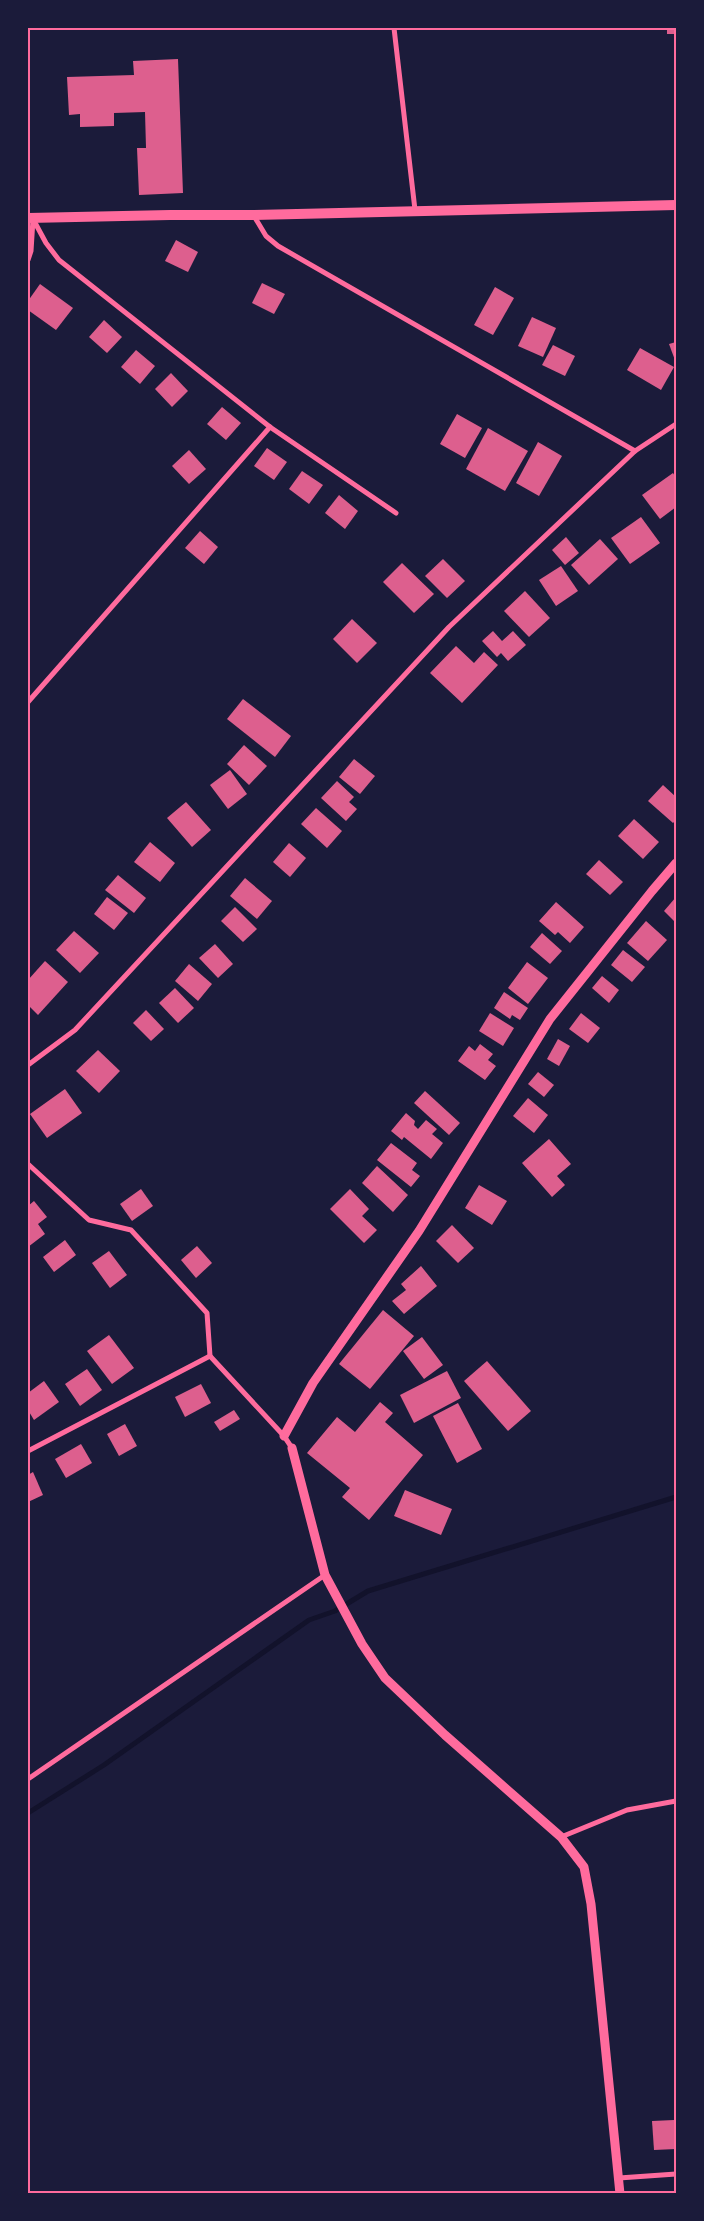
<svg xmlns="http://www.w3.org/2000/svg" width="704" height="2221" font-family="Montserrat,sans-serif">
<rect width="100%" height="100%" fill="#1b1b3a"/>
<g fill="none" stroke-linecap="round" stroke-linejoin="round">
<polyline stroke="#12122b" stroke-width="5" points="28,1813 104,1765 309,1620 335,1611 368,1591 676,1497"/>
</g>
<g fill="#dd5f8e">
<polygon points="142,28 155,28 155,29 142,30"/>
<rect x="667" y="28" width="9" height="6"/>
<polygon points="178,59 183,193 139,195 137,148 146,148 145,112 114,113 114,126 80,127 80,114 69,115 67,77 134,75 133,61"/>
<polygon points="176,240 198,252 188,272 165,261"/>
<polygon points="262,283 285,294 274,314 252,303"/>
<polygon points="40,284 73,308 56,330 28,310 28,301"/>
<polygon points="495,287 514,298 493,335 474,325"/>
<polygon points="532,317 556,328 543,357 518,346"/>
<polygon points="104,320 122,337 107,353 89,337"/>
<polygon points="676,342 676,363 669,344"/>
<polygon points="553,345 575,356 565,376 542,365"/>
<polygon points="640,348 674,367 661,390 627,370"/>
<polygon points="136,350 155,366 140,384 121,367"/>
<polygon points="171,373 188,391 172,407 155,389"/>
<polygon points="222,407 241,423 226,440 207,424"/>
<polygon points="457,414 482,428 465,458 440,444"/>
<polygon points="488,428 528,451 505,491 466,469"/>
<polygon points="538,442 562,456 539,496 516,483"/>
<polygon points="267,448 287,462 274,480 254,466"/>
<polygon points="189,450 206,469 189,484 172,466"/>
<polygon points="302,471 323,485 309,504 289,489"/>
<polygon points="673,473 676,478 676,507 660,519 642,495"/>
<polygon points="339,495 358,511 345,529 325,513"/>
<polygon points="641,517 660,543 630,564 611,538"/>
<polygon points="200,531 218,547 204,564 185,548"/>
<polygon points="566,537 579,553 565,565 552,550"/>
<polygon points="600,539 618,559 589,585 571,565"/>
<polygon points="443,559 465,581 447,598 425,576"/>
<polygon points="402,563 434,594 414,613 383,582"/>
<polygon points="561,566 578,591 556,606 539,580"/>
<polygon points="525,591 550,618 529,637 504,611"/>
<polygon points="352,619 377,643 357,663 333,639"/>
<polygon points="493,631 502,641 513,631 526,645 508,661 501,653 497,657 482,641"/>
<polygon points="456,646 474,663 484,652 498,665 462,703 430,673"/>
<polygon points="243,699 291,736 275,757 227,719"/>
<polygon points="244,745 267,766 249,785 227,764"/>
<polygon points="354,759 375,776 360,794 339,777"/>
<polygon points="230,770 247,794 228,809 210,785"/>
<polygon points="337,781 354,797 349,802 357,809 346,821 321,798"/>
<polygon points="663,785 676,797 676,820 673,823 648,801"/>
<polygon points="186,802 211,830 192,847 167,818"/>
<polygon points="316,808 342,831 327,848 301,824"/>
<polygon points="634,819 659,842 643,859 618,836"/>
<polygon points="150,842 175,863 160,882 134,862"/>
<polygon points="289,843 306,858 290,877 273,862"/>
<polygon points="599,860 623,882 610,895 586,874"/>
<polygon points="118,875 146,898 134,913 105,890"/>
<polygon points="245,878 272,901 257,919 230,896"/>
<polygon points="107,897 128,913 114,930 94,914"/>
<polygon points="676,897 676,923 664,911"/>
<polygon points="556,902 584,927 570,943 558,932 555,935 539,921"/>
<polygon points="235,907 257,929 243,942 221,921"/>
<polygon points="646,921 667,940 648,961 627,943"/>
<polygon points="74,931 99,953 80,973 56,950"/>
<polygon points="542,933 562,951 550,964 530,947"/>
<polygon points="215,944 233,964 218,978 199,958"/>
<polygon points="623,950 645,967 632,982 611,965"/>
<polygon points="45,961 68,982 38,1015 28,1005 28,980"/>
<polygon points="527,962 548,978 528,1004 508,988"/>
<polygon points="189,964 212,984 198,1001 175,981"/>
<polygon points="602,976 619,990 609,1003 592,988"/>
<polygon points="175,988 194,1008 178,1023 159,1003"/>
<polygon points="504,992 528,1008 520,1020 512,1015 510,1019 494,1008"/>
<polygon points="146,1010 164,1029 151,1041 133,1023"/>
<polygon points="490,1013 514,1028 503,1046 479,1031"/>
<polygon points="581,1013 600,1028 588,1043 569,1029"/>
<polygon points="558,1039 570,1046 559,1066 547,1059"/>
<polygon points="480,1044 493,1054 488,1060 496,1066 485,1080 458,1061 469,1046 475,1051"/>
<polygon points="98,1050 120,1071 99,1093 76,1071"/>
<polygon points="538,1072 554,1085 544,1097 528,1084"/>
<polygon points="65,1089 82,1113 47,1138 30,1114"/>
<polygon points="425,1091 460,1123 449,1135 414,1103"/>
<polygon points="528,1098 548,1115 534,1133 513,1116"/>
<polygon points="406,1113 415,1121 414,1125 418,1129 426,1120 437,1129 432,1134 443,1143 431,1159 404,1137 402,1140 391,1131"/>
<polygon points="549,1139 571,1164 557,1176 565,1185 552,1197 522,1163"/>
<polygon points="391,1143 417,1163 412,1170 420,1176 411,1187 377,1160"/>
<polygon points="377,1166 408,1195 393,1212 362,1183"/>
<polygon points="479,1185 507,1201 492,1225 465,1208"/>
<polygon points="141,1189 153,1206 132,1221 120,1204"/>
<polygon points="350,1189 369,1209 362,1216 377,1230 364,1243 330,1209"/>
<polygon points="34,1201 47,1217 38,1224 45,1234 28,1247 28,1206"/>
<polygon points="452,1225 474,1248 458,1263 436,1241"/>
<polygon points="65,1240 76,1255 54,1272 43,1257"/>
<polygon points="197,1246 212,1263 196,1278 181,1260"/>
<polygon points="109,1251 127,1275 110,1288 92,1263"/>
<polygon points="421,1266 437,1286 404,1314 392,1301 406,1290 401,1284"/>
<polygon points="383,1310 414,1336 370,1389 339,1364"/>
<polygon points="109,1335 134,1368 112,1384 87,1351"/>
<polygon points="422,1337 443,1365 424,1379 403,1351"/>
<polygon points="487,1361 531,1411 508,1431 464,1381"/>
<polygon points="87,1369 102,1390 80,1406 65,1384"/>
<polygon points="447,1371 461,1398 414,1423 400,1395"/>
<polygon points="44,1381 59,1402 34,1420 28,1410 28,1393"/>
<polygon points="201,1384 211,1403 185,1417 175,1397"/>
<polygon points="380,1402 393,1413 385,1422 423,1455 369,1520 342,1497 350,1488 307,1453 337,1417 355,1432"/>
<polygon points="458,1403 482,1449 457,1463 433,1416"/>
<polygon points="234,1410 240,1419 220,1431 214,1422"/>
<polygon points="125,1424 137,1446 119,1456 107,1434"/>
<polygon points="81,1444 92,1463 66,1478 55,1459"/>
<polygon points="33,1472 43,1495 28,1502 28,1475"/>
<polygon points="405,1490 452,1509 441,1535 394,1516"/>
<polygon points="674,2120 676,2149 654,2150 652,2121"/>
</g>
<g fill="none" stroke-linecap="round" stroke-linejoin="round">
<g stroke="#ff6b9d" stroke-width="5">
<polyline points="394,28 415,210"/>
<polyline points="254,216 266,236 278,246 635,451"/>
<polyline points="33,219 46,243 59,260 270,427 396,513"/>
<polyline points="28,260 31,251 33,219"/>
<polyline points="28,702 270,427"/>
<polyline points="28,1065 75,1030 449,627 635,451 676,424"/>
<polyline points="28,1164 89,1220 131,1230 207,1313 210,1356 284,1436 292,1448"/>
<polyline points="28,1451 210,1356"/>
<polyline points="28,1779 325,1575"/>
<polyline points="561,1837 627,1810 676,1801"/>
<polyline points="619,2178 676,2174"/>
</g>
<g stroke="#ff6b9d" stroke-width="9">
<polyline points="284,1436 313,1383 419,1231 550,1019 652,891 676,863"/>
<polyline points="292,1448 325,1575 362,1644 385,1678 445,1735 561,1837 584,1867 591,1904 620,2194"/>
</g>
<polyline stroke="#ff6b9d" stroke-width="10" points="28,218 170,215 254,215 676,205"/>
</g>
<rect width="704" height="2221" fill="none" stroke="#1b1b3a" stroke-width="58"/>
<rect x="29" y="29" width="646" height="2163" fill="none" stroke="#ff6b9d" stroke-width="2"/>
</svg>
